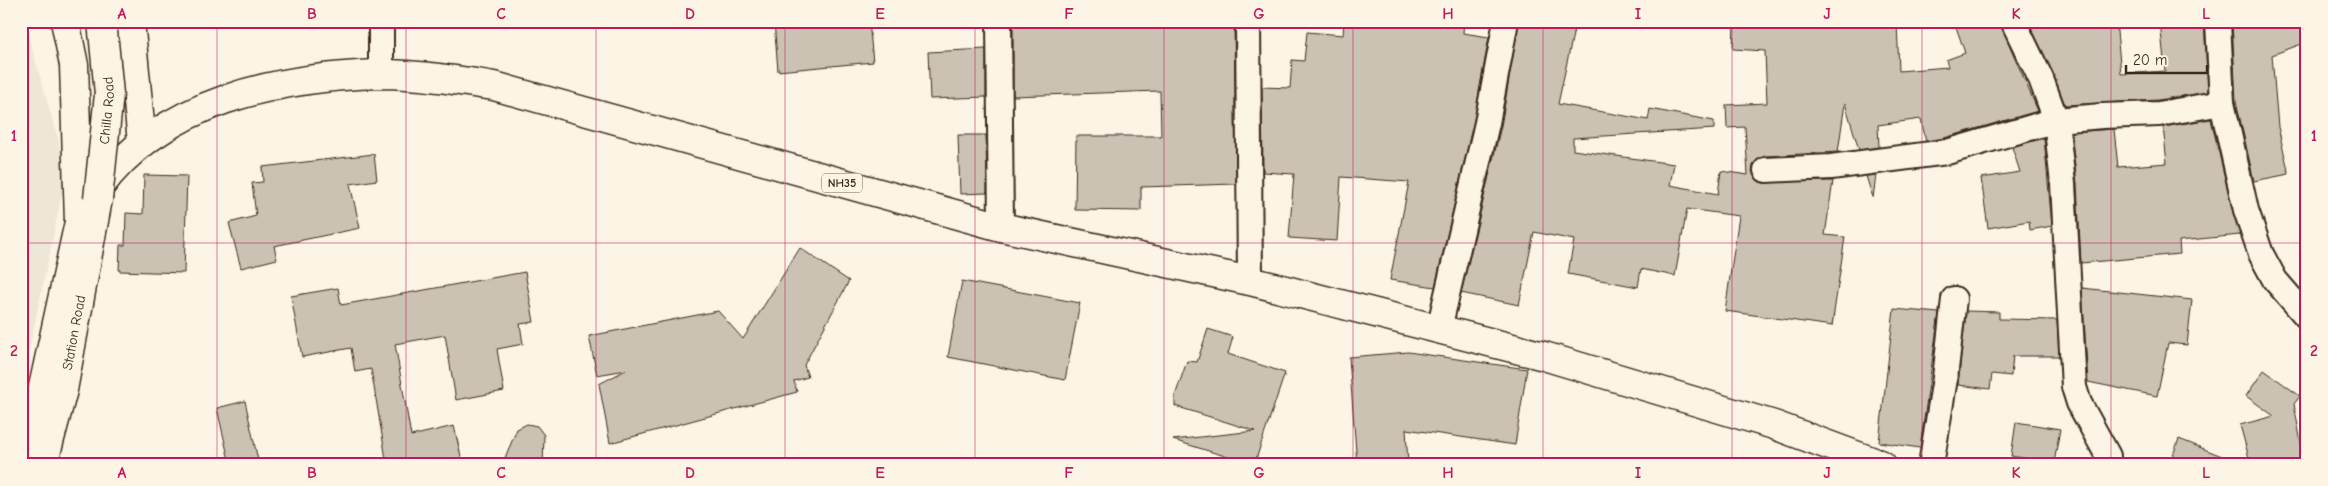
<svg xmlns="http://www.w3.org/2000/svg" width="2328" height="486" font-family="'Comic Neue',sans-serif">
<rect width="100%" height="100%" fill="#fcf5e5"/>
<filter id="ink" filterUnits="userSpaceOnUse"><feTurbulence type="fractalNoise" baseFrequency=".02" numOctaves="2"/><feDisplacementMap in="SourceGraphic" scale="10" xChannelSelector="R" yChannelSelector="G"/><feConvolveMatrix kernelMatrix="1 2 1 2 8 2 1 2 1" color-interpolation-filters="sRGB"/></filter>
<g filter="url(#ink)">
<polygon fill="#eee6d6" points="21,21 24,21 67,170 21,389"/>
<g fill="#ccc2b3" stroke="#3b2a1e">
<polygon points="774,21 869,21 873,62 778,71"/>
<polygon points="1013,21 1234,21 1236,184 1141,187 1141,211 1075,210 1076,136 1161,136 1160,91 1013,96"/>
<polygon points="1344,21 1464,21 1463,33 1489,37 1474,120 1435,287 1390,280 1409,182 1341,177 1337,241 1289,238 1294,174 1263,172 1262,87 1290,88 1292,60 1304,61 1307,32 1343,35"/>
<polygon points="1519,21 1558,21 1575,25 1558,104 1648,120 1650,109 1714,121 1714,129 1573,138 1573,150 1674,164 1670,185 1718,194 1721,171 1748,175 1745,127 1727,128 1726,105 1767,103 1765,51 1733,49 1734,21 1897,21 1899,71 1948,67 1946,60 1965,53 1954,21 1999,21 2038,111 1944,138 1926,141 1921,119 1878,125 1879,147 1859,150 1845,103 1838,152 1765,156 1758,159 1754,164 1752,171 1755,178 1760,182 1833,181 1825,235 1845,237 1832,326 1725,311 1739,216 1687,209 1675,276 1641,269 1638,287 1568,274 1574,240 1534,232 1519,305 1461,293 1501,126"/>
<polygon points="2028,21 2116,21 2121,74 2165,71 2160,21 2204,21 2208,92 2158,100 2065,105 2053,73"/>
<polygon points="2232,21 2307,21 2307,42 2272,55 2278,127 2289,174 2254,181 2236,101"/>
<polygon points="986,49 986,97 930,99 928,52"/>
<polygon points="2211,119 2233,213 2240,235 2179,241 2180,254 2081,263 2077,183 2071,132 2114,129 2118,167 2167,163 2163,127"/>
<polygon points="958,135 986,135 987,193 960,194"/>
<polygon points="2044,138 2052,226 2030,230 2029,221 1988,228 1981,178 2020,172 2012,147"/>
<polygon points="374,154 377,180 350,184 360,228 274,246 277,259 241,268 229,223 256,216 252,183 263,182 262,167"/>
<polygon points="144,175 187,176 184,273 119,271 120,245 125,245 126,213 143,214"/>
<polygon points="1876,175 1873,198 1866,176"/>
<polygon points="800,248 849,281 804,365 808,377 794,381 797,392 610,443 599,384 626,370 597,375 589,336 718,311 743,339"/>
<polygon points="525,272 534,322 520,324 523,344 497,349 504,391 456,400 445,335 395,344 411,436 454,426 463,465 387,465 371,369 355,372 351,348 302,357 291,296 338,288 341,305"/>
<polygon points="962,281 1080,303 1065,380 948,357"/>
<polygon points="2082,288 2192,300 2187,345 2168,343 2157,396 2088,382"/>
<polygon points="1894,309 1939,313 1920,448 1879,442"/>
<polygon points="1966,311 1999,312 1999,319 2057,320 2059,356 2013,356 2011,376 1992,374 1990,389 1958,385"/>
<polygon points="1208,329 1233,337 1228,354 1285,373 1254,465 1173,440 1255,431 1175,406 1175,396 1187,361 1197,362"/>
<polygon points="1408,352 1527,369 1515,445 1406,429 1408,465 1357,465 1349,357"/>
<polygon points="2264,370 2300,396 2294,404 2305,465 2251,465 2240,425 2274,416 2246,396"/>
<polygon points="245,401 259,465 230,465 217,408"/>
<polygon points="2016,422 2060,429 2054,463 2011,456"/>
<polygon points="527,424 537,426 544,435 543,465 502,465 517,429"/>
<polygon points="2179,439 2242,464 2242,465 2169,465"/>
</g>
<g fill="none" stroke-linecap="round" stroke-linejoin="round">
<g stroke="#3b2a1e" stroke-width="28">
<g id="street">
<polyline points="999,21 1001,227"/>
<polyline points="1248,21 1250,281"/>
<polyline points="2013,21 2041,79 2056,120 2063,184 2074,387 2079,403 2108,456 2108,465"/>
<polyline points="2218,21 2222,103 2246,210 2261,254 2275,280 2307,317"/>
<polyline points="381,74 381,21"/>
<polyline points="1766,170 1831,167 1947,152 2056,120 2102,116 2159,114 2222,103"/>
<polyline points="1439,329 1487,123 1506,21"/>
<polyline points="1931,465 1945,378 1954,299"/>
</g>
</g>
<g stroke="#3b2a1e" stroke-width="31">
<g id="secondary">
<polyline points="65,21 74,65 79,222"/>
<polyline points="130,21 142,143"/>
<path id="s1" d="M43,465L63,390L98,199"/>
</g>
</g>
<g stroke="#3b2a1e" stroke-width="31">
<path id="highway" d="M26,465L79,222C85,211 91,199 98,189C161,101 279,77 380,74C418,74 456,80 494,86L1001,227L1250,281L1544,356L1774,425L1882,465"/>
</g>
<use href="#street" stroke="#fcf5e5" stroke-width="24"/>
<use href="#secondary" stroke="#fcf5e5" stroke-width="28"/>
<use href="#highway" stroke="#fcf5e5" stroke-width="28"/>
<g stroke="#3b2a1e" stroke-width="31" stroke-linecap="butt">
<g id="secondary-bridge">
<path id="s2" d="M98,199L109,94L102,21"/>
</g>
</g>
<use href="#secondary-bridge" stroke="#fcf5e5" stroke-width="28"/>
</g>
</g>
<path fill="none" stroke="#c2185b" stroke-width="1" stroke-opacity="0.55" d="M217,21V465M406,21V465M596,21V465M785,21V465M975,21V465M1164,21V465M1353,21V465M1543,21V465M1732,21V465M1922,21V465M2111,21V465M21,243H2307"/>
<g text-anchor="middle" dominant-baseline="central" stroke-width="5" stroke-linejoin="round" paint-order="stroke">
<rect fill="#fcf5e5" stroke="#75675a" stroke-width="1" x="822" y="173.5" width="40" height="19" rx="4"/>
<g font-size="12" font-weight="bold" fill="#3b2a1e">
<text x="842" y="183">NH35</text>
</g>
<g font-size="14" fill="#3b2a1e" stroke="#fcf5e5">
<text stroke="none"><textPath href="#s2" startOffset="89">Chilla Road</textPath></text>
<text stroke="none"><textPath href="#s1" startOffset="136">Station Road</textPath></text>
</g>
</g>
<rect width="2328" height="486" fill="none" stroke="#fcf5e5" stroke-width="55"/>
<path d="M2126 65v8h81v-8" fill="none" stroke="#3b2a1e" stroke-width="2.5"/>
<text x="2133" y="65" font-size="15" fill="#3b2a1e" stroke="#fcf5e5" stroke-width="4" paint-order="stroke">20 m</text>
<rect x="28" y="28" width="2272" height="430" fill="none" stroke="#c2185b" stroke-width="2"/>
<g font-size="16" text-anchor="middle" font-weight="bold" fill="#c2185b">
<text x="122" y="19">A</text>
<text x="312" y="19">B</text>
<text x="501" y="19">C</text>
<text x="690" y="19">D</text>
<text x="880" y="19">E</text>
<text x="1069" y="19">F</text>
<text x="1259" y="19">G</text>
<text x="1448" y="19">H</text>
<text x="1638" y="19">I</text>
<text x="1827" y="19">J</text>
<text x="2016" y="19">K</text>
<text x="2206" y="19">L</text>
<text x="14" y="141">1</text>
<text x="2314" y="141">1</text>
<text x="14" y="356">2</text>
<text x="2314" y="356">2</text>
<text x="122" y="478">A</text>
<text x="312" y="478">B</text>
<text x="501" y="478">C</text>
<text x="690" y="478">D</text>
<text x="880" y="478">E</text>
<text x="1069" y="478">F</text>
<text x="1259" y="478">G</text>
<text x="1448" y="478">H</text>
<text x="1638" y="478">I</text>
<text x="1827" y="478">J</text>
<text x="2016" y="478">K</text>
<text x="2206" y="478">L</text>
</g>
</svg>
